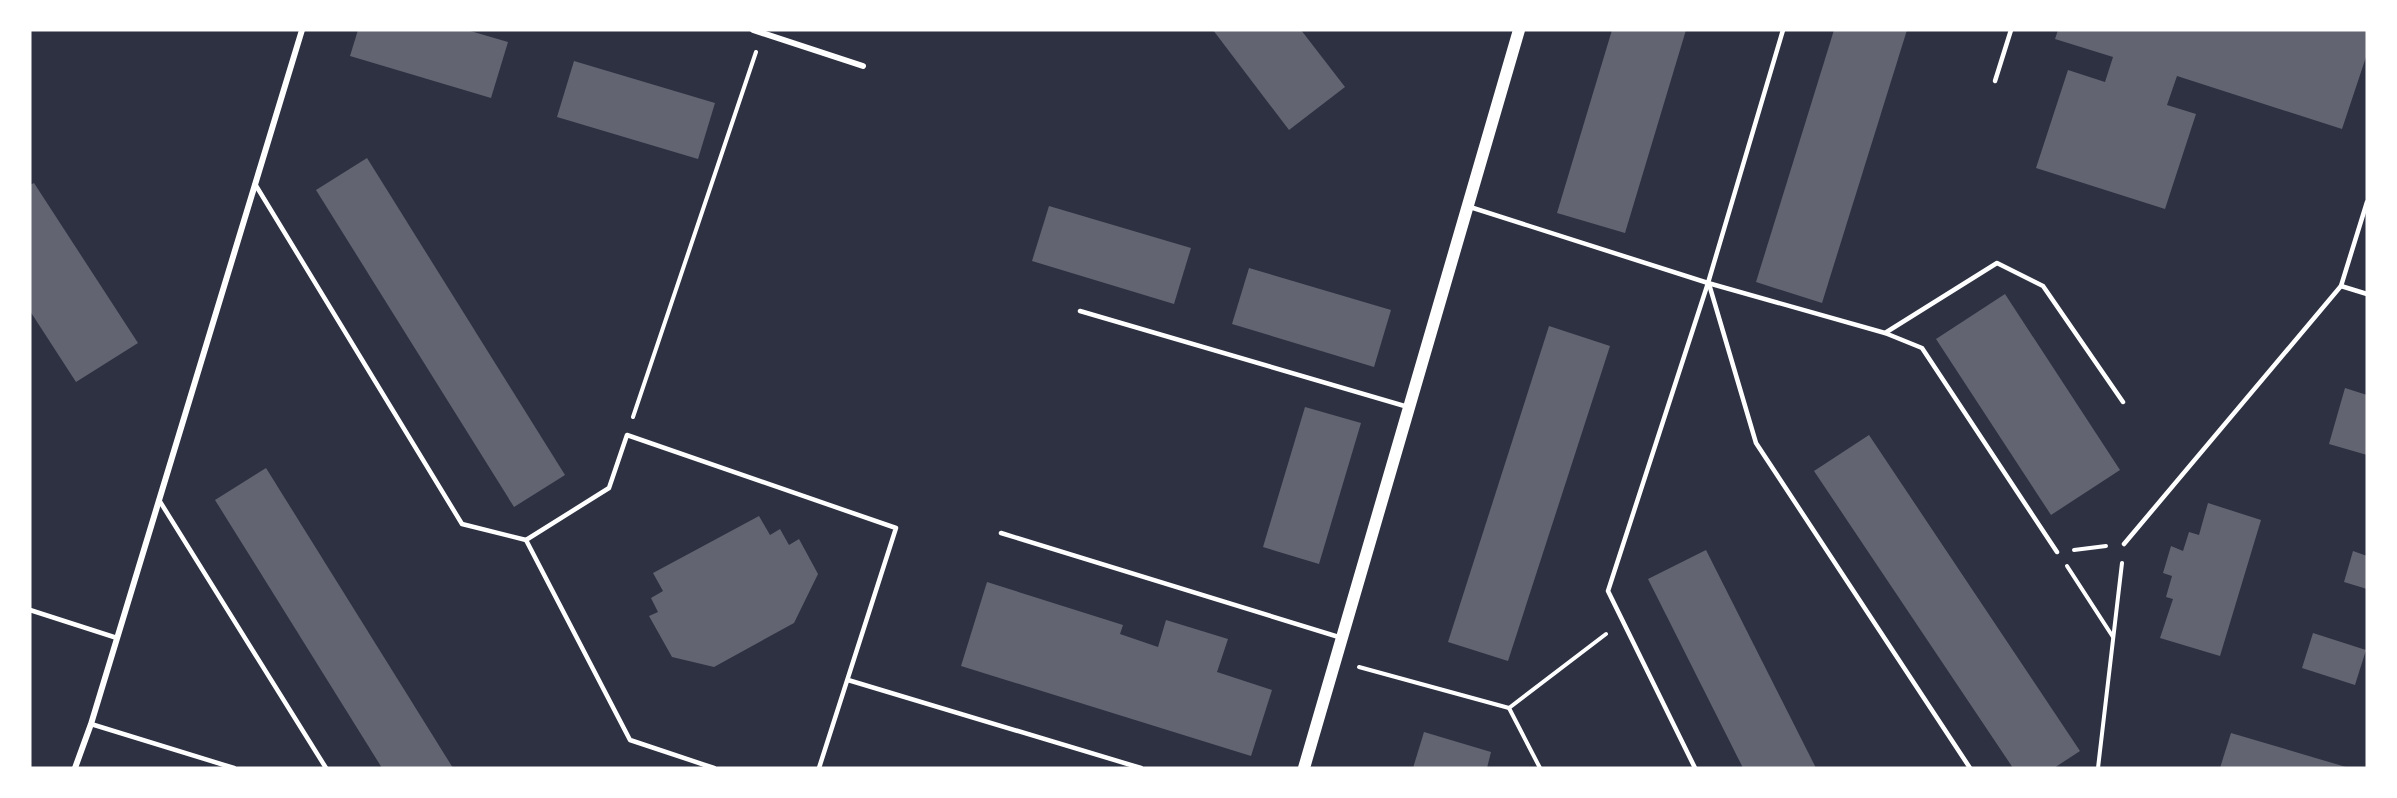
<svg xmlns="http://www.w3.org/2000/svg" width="2397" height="798" font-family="Rubik,sans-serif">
<rect width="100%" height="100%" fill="#2d3142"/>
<g fill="#626471">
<polygon points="358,30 467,30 508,42 491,98 350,56"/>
<polygon points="1213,30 1301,30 1345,87 1289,130"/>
<polygon points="1612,30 1686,30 1625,233 1557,213"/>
<polygon points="1834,30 1907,30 1822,303 1756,282"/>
<polygon points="2058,30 2367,30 2367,54 2342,129 2177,76 2167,105 2196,114 2165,209 2036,168 2068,70 2105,82 2113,57 2055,39"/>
<polygon points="574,61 715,103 698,159 557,117"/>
<polygon points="367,158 565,475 514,507 316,190"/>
<polygon points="34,183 138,343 76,382 30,311 30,185"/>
<polygon points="1049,206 1191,248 1174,304 1032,261"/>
<polygon points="1249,268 1391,310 1374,367 1232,324"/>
<polygon points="2005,294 2120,470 2051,515 1936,339"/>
<polygon points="1549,326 1610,346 1508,661 1448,642"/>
<polygon points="2345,388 2367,395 2367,455 2329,444"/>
<polygon points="1305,407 1361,423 1319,564 1263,547"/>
<polygon points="1869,435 2080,751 2054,768 2013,768 1814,471"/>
<polygon points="266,468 453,768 382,768 215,500"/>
<polygon points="2208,503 2261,520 2220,656 2160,638 2173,599 2166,597 2172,576 2163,573 2171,546 2183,551 2189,532 2199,535"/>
<polygon points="759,516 770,535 780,529 789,545 799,539 818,574 794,623 714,667 672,657 649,616 658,612 651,598 663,591 653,573"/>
<polygon points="1706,550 1816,768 1743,768 1648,579"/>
<polygon points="2353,551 2367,556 2367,589 2344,582"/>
<polygon points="987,582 1123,625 1120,634 1158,647 1166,620 1228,639 1217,672 1272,690 1251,756 961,666"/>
<polygon points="2313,633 2366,650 2355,685 2302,668"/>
<polygon points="1424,732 1491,752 1487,768 1413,768"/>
<polygon points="2231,733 2346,767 2346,768 2220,768"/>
</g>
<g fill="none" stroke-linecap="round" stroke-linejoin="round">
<g stroke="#fff" stroke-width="4">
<polyline points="633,417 756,52"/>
<polyline points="2074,550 2106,546"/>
<polyline points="2067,566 2113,637"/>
<polyline points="1359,667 1509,708 1540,768"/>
<polyline points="1509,708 1606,634"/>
<polyline points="2098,768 2122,563"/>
</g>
<g stroke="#fff" stroke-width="4.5">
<polyline points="1995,81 2011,30"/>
<polyline points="255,184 462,524 526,540 609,488 627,435 896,528 819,768"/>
<polyline points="2367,202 2341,286 2367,294"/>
<polyline points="1470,207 1708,283 1885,333 1997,263 2043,286 2123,402"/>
<polyline points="1709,284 1756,443 1970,768"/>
<polyline points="1080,311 1408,407"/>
<polyline points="1885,333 1922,348 2057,552"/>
<polyline points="159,500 326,768"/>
<polyline points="1001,533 1342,638"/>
<polyline points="526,540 630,740 714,768"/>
<polyline points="2124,544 2341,286"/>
<polyline points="30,610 117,638"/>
<polyline points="848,680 1141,768"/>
<polyline points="91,724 234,768"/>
<polyline points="1695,768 1608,591 1708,283 1783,30"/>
</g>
<g stroke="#fff" stroke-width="6">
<polyline points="753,30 863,66"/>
<polyline points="75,768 91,724 302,30"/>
</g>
<polyline stroke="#fff" stroke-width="12" points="1304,768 1519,30"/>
</g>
<rect width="2397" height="798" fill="none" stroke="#ffffff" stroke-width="63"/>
</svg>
